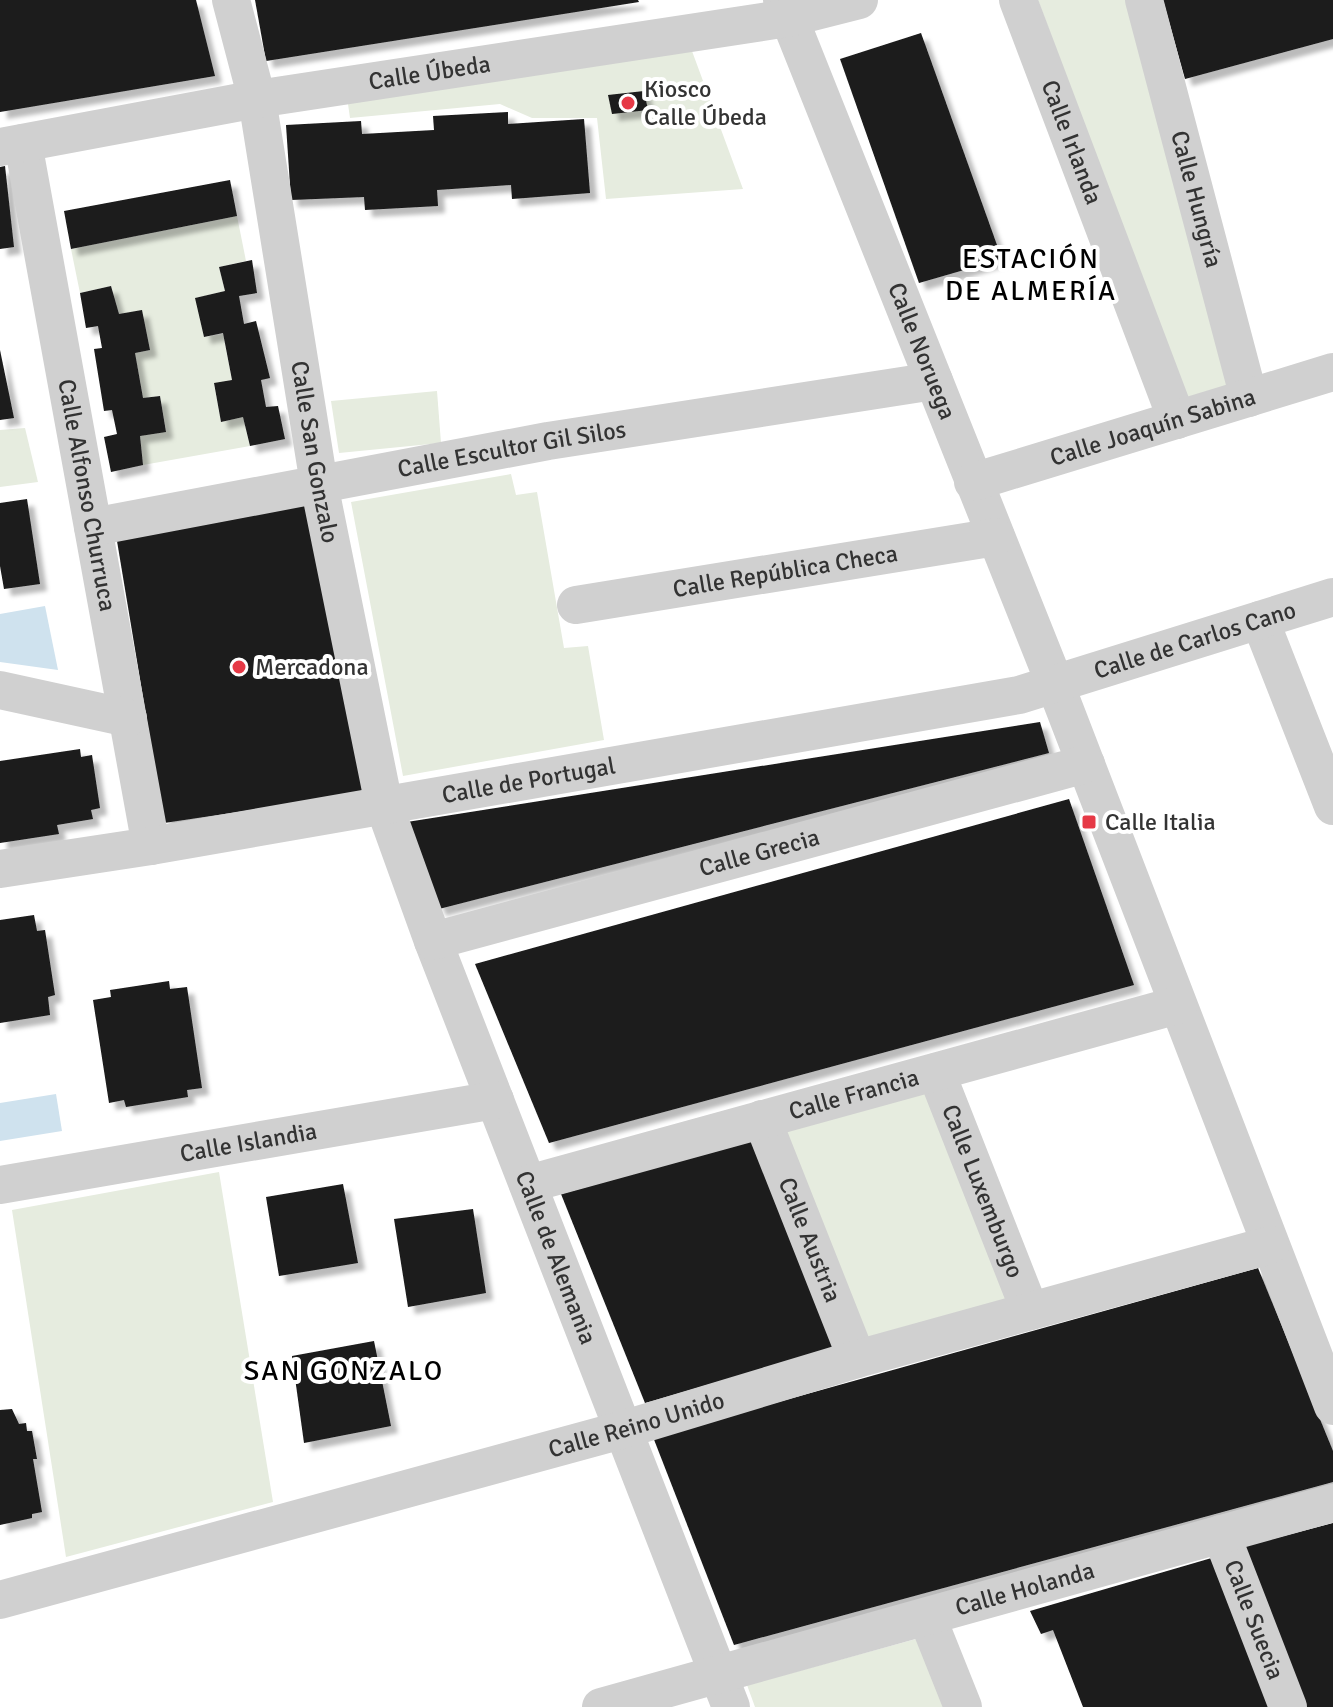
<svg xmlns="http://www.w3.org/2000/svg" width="1333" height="1707" font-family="Signika,sans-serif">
<defs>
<filter id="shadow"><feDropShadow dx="7" dy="7" stdDeviation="2" flood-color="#0004"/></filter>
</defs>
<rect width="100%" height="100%" fill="#fff"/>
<g fill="#e6ecdf">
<polygon points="1038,0 1130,0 1228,386 1185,398"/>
<polygon points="689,43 743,189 606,199 597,118 532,118 500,104 350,118 347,97"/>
<polygon points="237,216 246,261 219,267 225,291 196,298 204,337 223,334 232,380 214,384 221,422 243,417 250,446 143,465 140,436 166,431 160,396 143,398 135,353 150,350 142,311 119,314 111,286 80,293 71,249"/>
<polygon points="437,391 441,443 339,453 331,401"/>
<polygon points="25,428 38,482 0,487 0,430"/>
<polygon points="511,474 516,495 537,492 564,648 588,646 604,740 403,776 351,502"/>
<polygon points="927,1089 1006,1299 869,1339 781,1128"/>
<polygon points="219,1172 273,1502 66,1557 12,1210"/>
<polygon points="916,1639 945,1707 755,1707 747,1685"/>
</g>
<g fill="#cfe2ee">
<polygon points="45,606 58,670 0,662 0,614"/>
<polygon points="56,1094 62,1131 0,1141 0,1103"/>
</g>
<g fill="#1a1a1a" filter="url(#shadow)">
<polygon points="0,0 196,0 215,76 0,112"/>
<polygon points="255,0 638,0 639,2 266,61"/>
<polygon points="1163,0 1333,0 1333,39 1185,79"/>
<polygon points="921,33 1002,259 919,283 840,59"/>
<polygon points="644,91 648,110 612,114 608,95"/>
<polygon points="508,112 508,124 584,119 590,193 512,199 511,185 437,190 438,206 365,210 364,197 291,200 286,125 361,121 362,134 434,130 433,116"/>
<polygon points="5,166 14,247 0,249 0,167"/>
<polygon points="230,180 237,216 71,249 64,211"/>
<polygon points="252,260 257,293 239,296 244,324 256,321 270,378 261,380 266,407 278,406 285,439 250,446 243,417 221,422 214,383 232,380 223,333 204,337 195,298 225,291 219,267"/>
<polygon points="111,286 119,314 142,310 150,350 135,353 143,398 160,396 166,432 140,436 143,465 111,472 104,437 117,434 112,410 104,411 94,349 102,348 98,326 86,328 80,293"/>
<polygon points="0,350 14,418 0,420"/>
<polygon points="27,499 40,584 4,589 0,566 0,503"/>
<polygon points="307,505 364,793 164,823 117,541"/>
<polygon points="1040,722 1049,753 439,909 407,822"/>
<polygon points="80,749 81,757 92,755 100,808 91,810 93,819 57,825 59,834 0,843 0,761"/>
<polygon points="1069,799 1134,985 549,1143 475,964"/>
<polygon points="34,915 37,931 45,930 55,995 48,997 50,1015 0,1023 0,920"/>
<polygon points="169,981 170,989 187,987 202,1088 187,1090 188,1097 126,1107 124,1100 109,1103 93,1000 111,997 110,990"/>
<polygon points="757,1139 835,1348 645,1403 561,1194"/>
<polygon points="343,1184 358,1263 279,1276 266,1197"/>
<polygon points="473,1209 486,1293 408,1307 394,1219"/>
<polygon points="1258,1268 1333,1451 1333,1482 734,1645 653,1437"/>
<polygon points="374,1341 391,1426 304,1443 292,1356"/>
<polygon points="12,1409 19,1424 26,1423 27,1431 32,1431 37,1459 33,1459 42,1512 32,1514 32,1518 0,1525 0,1410"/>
<polygon points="1333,1523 1333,1707 1303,1707 1245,1546"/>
<polygon points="1215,1557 1272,1707 1083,1707 1053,1630 1041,1634 1030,1611"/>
</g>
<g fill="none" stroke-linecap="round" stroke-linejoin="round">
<g stroke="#d0d0d0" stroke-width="38">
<path id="s1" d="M231,0L257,99L319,484L384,805L433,941L731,1707"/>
<path id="s2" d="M782,0L1055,684L1333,1406"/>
<path id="s3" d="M1018,0L1177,420"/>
<path id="s4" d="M1144,0L1249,398"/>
<path id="s5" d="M23,143L151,846"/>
<path id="s6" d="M0,147L257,99L788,18L859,0"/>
<path id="s7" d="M973,482L1333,372"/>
<path id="s8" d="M93,527L548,441L934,381"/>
<path id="s9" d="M576,605L996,537"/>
<polyline points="1260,620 1333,806"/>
<polyline points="0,690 128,718"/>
<path id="s10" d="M0,869L151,846L1019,695L1333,597"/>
<path id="s11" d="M433,941L1086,764"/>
<path id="s12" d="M936,1072L1030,1311"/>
<path id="s13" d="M762,1119L857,1359"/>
<path id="s14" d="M528,1184L1178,1005"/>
<path id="s15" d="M0,1185L495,1100"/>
<path id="s16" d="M1221,1534L1288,1707"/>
<path id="s17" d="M0,1600L622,1430L857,1359L1270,1245"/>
<polyline points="927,1617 963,1707"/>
<path id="s18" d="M601,1707L1333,1503"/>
</g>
</g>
<g fill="#e63946" stroke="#fff" stroke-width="3">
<circle cx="628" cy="103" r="8"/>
<circle cx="239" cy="667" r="8"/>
<rect x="1081" y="814" width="16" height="16" rx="4"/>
</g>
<g text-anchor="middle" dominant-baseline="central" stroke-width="8" stroke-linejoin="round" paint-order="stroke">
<g font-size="24" fill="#333" stroke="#fff">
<text stroke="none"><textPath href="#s6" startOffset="436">Calle Úbeda</textPath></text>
<text stroke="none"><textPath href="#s3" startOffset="152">Calle Irlanda</textPath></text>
<text stroke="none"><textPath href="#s4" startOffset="206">Calle Hungría</textPath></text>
<text stroke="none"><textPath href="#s2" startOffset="378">Calle Noruega</textPath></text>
<text stroke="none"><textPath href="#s7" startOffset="188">Calle Joaquín Sabina</textPath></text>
<text stroke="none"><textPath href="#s8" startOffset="426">Calle Escultor Gil Silos</textPath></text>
<text stroke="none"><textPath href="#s1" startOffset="460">Calle San Gonzalo</textPath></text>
<text stroke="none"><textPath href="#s5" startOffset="358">Calle Alfonso Churruca</textPath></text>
<text stroke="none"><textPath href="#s9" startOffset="212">Calle República Checa</textPath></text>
<text stroke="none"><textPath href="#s10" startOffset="1218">Calle de Carlos Cano</textPath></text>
<text stroke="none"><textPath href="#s10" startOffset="536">Calle de Portugal</textPath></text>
<text stroke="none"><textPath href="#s11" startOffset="338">Calle Grecia</textPath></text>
<text stroke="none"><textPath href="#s14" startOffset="338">Calle Francia</textPath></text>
<text stroke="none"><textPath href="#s15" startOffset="252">Calle Islandia</textPath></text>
<text stroke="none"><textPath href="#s12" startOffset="128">Calle Luxemburgo</textPath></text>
<text stroke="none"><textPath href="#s13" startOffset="130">Calle Austria</textPath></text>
<text stroke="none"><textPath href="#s1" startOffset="1304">Calle de Alemania</textPath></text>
<text stroke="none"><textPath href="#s17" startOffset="660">Calle Reino Unido</textPath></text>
<text stroke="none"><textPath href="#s18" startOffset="440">Calle Holanda</textPath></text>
<text stroke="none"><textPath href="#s16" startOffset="92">Calle Suecia</textPath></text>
</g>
<g font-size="24" fill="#333" stroke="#fff" text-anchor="start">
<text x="644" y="89">Kiosco<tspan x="644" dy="28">Calle Úbeda</tspan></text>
<text x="255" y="667">Mercadona</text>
<text x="1105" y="822">Calle Italia</text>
</g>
<g font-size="28" letter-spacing="2" fill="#000" stroke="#fff">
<text x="1031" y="259">ESTACIÓN<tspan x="1031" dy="32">DE ALMERÍA</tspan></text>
<text x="344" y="1371">SAN GONZALO</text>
</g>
</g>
</svg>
